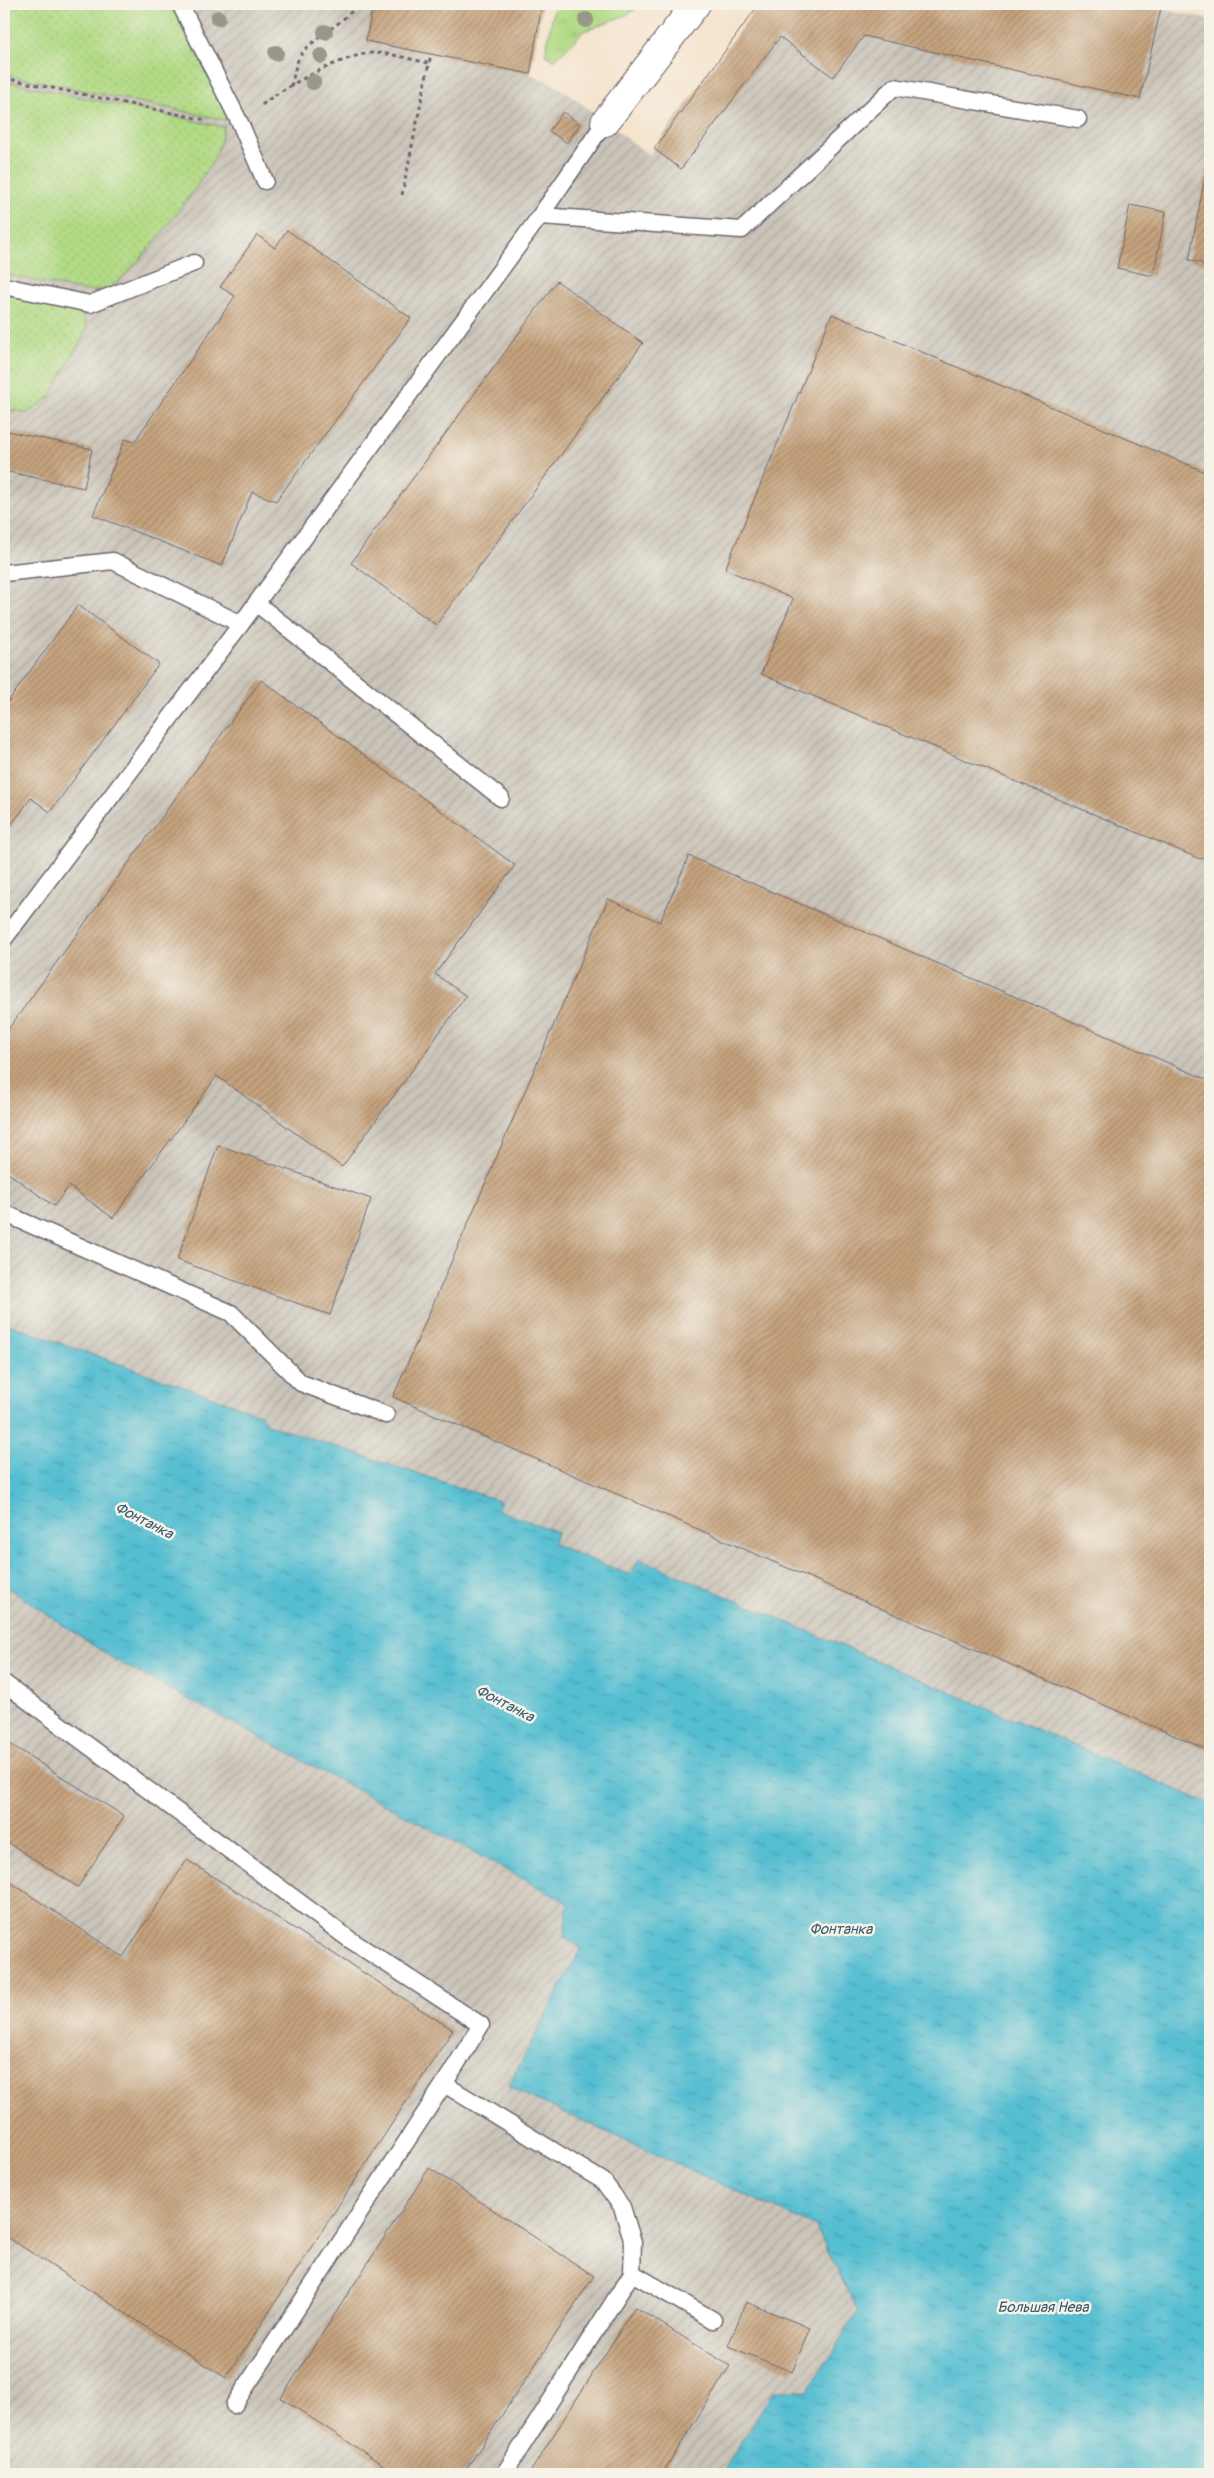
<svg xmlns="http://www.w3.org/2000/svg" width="1214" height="2478" font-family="Pangolin,sans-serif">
<defs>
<pattern id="industrial-furrows" width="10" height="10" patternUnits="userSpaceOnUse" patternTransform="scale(1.25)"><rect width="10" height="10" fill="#c9c3b8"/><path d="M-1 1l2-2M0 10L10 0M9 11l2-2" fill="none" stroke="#aca79f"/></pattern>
<pattern id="grass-dots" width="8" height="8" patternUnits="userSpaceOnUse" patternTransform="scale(1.25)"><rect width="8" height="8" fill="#b1da84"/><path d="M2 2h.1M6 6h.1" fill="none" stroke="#98bb73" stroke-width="1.8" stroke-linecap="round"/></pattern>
<pattern id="park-tufts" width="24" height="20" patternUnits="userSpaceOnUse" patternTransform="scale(1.25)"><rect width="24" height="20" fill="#b1da84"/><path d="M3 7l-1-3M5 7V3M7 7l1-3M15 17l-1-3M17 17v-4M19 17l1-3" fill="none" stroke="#98bb73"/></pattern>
<pattern id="water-ripples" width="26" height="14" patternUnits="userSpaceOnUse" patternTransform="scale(1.25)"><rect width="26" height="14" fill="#55bed1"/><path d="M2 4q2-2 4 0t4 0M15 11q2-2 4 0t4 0" fill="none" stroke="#469aab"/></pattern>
<pattern id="building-hatch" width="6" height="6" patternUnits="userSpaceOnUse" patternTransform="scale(1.25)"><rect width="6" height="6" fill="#c6a37d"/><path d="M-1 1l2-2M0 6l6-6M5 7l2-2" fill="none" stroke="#a08468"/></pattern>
</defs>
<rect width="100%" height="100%" fill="#f7f3e8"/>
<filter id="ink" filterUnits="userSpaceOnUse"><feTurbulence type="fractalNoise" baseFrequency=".02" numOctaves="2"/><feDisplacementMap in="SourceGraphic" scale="10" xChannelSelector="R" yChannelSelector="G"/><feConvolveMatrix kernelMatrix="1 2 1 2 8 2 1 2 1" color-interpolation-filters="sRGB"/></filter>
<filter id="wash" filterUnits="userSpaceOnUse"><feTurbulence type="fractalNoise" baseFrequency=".0096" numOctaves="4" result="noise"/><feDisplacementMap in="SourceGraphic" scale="20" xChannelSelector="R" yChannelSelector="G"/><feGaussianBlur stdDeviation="1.12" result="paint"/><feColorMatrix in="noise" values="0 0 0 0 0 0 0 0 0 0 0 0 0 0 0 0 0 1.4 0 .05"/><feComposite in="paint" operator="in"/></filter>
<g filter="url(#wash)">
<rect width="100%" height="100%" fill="#f5e2ca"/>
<g fill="url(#industrial-furrows)">
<polygon points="4,4 542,4 530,74 548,81 569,94 649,155 759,4 1140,4 1210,20 1210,1804 640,1559 630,1575 552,1544 557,1532 498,1509 499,1501 267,1424 260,1414 4,1323"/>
<polygon points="4,1585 115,1660 568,1903 564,1937 581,1948 508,2087 816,2227 858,2312 808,2391 773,2391 722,2474 4,2474"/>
</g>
<g fill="url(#grass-dots)" stroke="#6a7e60">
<polygon points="4,4 171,4 226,110 226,120 4,74"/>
<path d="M4,81L224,127C222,134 221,142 218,149C208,176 134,274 110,287C101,291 90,291 80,290L4,274Z"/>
<polygon points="4,294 81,311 87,329 50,397 27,413 4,408"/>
</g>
<polygon fill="url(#park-tufts)" stroke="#6a7e60" points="555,4 644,4 626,15 584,31 554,60 545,55"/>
<polygon fill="url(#water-ripples)" stroke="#3c7086" points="4,1323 260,1414 267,1424 500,1501 498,1510 557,1532 553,1544 630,1575 640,1559 1210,1804 1210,2474 722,2474 773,2391 808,2391 858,2312 816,2227 508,2087 581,1948 564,1937 568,1903 115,1660 4,1585"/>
<g id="blocks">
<g fill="url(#building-hatch)">
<polygon points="373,4 542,4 530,74 366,41"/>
<polygon points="759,4 1140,4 1161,8 1140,99 864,36 833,77 780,37 681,169 654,149"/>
<polygon points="563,112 580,124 567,143 549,131"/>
<polygon points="1209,156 1210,157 1210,265 1189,260"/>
<polygon points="1130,205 1166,212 1153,276 1117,268"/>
<polygon points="287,230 411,318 276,501 252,492 222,566 93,515 125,439 134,442 235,296 220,287 257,235 275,248"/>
<polygon points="557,281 643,343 436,625 351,563"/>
<polygon points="832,314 1210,474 1210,856 1200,859 761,674 793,599 725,569"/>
<polygon points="7,431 92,449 84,488 4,471 4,446"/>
<polygon points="78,605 159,664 50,812 31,798 4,835 4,707"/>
<polygon points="261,680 515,865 435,974 466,996 342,1167 217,1076 113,1218 69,1186 54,1206 4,1170 4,1035"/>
<polygon points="689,856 1210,1081 1210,1751 393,1397 608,899 660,922"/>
<polygon points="218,1145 371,1199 330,1315 177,1260"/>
<polygon points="10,1744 124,1816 78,1887 4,1840 4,1753"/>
<polygon points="187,1860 453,2030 226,2378 4,2235 4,1878 123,1957"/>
<polygon points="429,2168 594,2276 463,2474 397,2474 281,2398"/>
<polygon points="746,2302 810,2328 792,2372 728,2346"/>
<polygon points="635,2307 730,2366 662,2474 529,2474"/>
</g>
</g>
</g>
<g filter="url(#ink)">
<use href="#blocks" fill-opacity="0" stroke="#6c656d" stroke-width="1"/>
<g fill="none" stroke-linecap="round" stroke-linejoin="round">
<g stroke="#6c656d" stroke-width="19">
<g id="service">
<polyline points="180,4 241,125 265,181"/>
<polyline points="540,216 742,230 894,87 1078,119"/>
<polyline points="4,286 90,304 194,263"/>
<polyline points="4,573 113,561 241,624"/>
<polyline points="256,603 501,798"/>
<polyline points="4,939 241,624 540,216 605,122"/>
<polyline points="4,1213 231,1313 301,1383 386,1415"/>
<polyline points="4,1683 349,1939 481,2025 444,2084 603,2181 622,2207 633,2242 632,2273 713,2320"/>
<polyline points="234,2405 444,2084"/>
<polyline points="504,2474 632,2273"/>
</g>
</g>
<g stroke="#6c656d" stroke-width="30">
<polyline id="minor" points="605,122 696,4"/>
</g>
<g stroke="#6c656d" stroke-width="3" stroke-dasharray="4 4" stroke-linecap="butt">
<polyline points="4,78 206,120"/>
<path d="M291,86C294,77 295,65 300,56C311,39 349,20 357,4"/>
<path d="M262,105C281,88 346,54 372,53C390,52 411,60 429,63"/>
<polyline points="402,195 431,54"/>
</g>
<use href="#service" stroke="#fff" stroke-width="16"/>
<use href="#minor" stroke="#fff" stroke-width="28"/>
</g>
<g fill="#999787">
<circle cx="218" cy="18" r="8"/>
<circle cx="586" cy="20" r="8"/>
<circle cx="325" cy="32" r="8"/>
<circle cx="276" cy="53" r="8"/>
<circle cx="321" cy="56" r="8"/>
<circle cx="313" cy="82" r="8"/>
</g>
</g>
<g text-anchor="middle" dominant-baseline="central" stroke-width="5" stroke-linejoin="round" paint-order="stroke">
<g font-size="15" font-style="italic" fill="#345970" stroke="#f7f3e8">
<text transform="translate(144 1521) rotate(27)">Фонтанка</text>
<text transform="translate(505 1704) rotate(27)">Фонтанка</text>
<text x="841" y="1929">Фонтанка</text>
<text x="1043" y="2307">Большая Нева</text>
</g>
</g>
<rect width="1214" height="2478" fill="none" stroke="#f7f3e8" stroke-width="20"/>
</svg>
